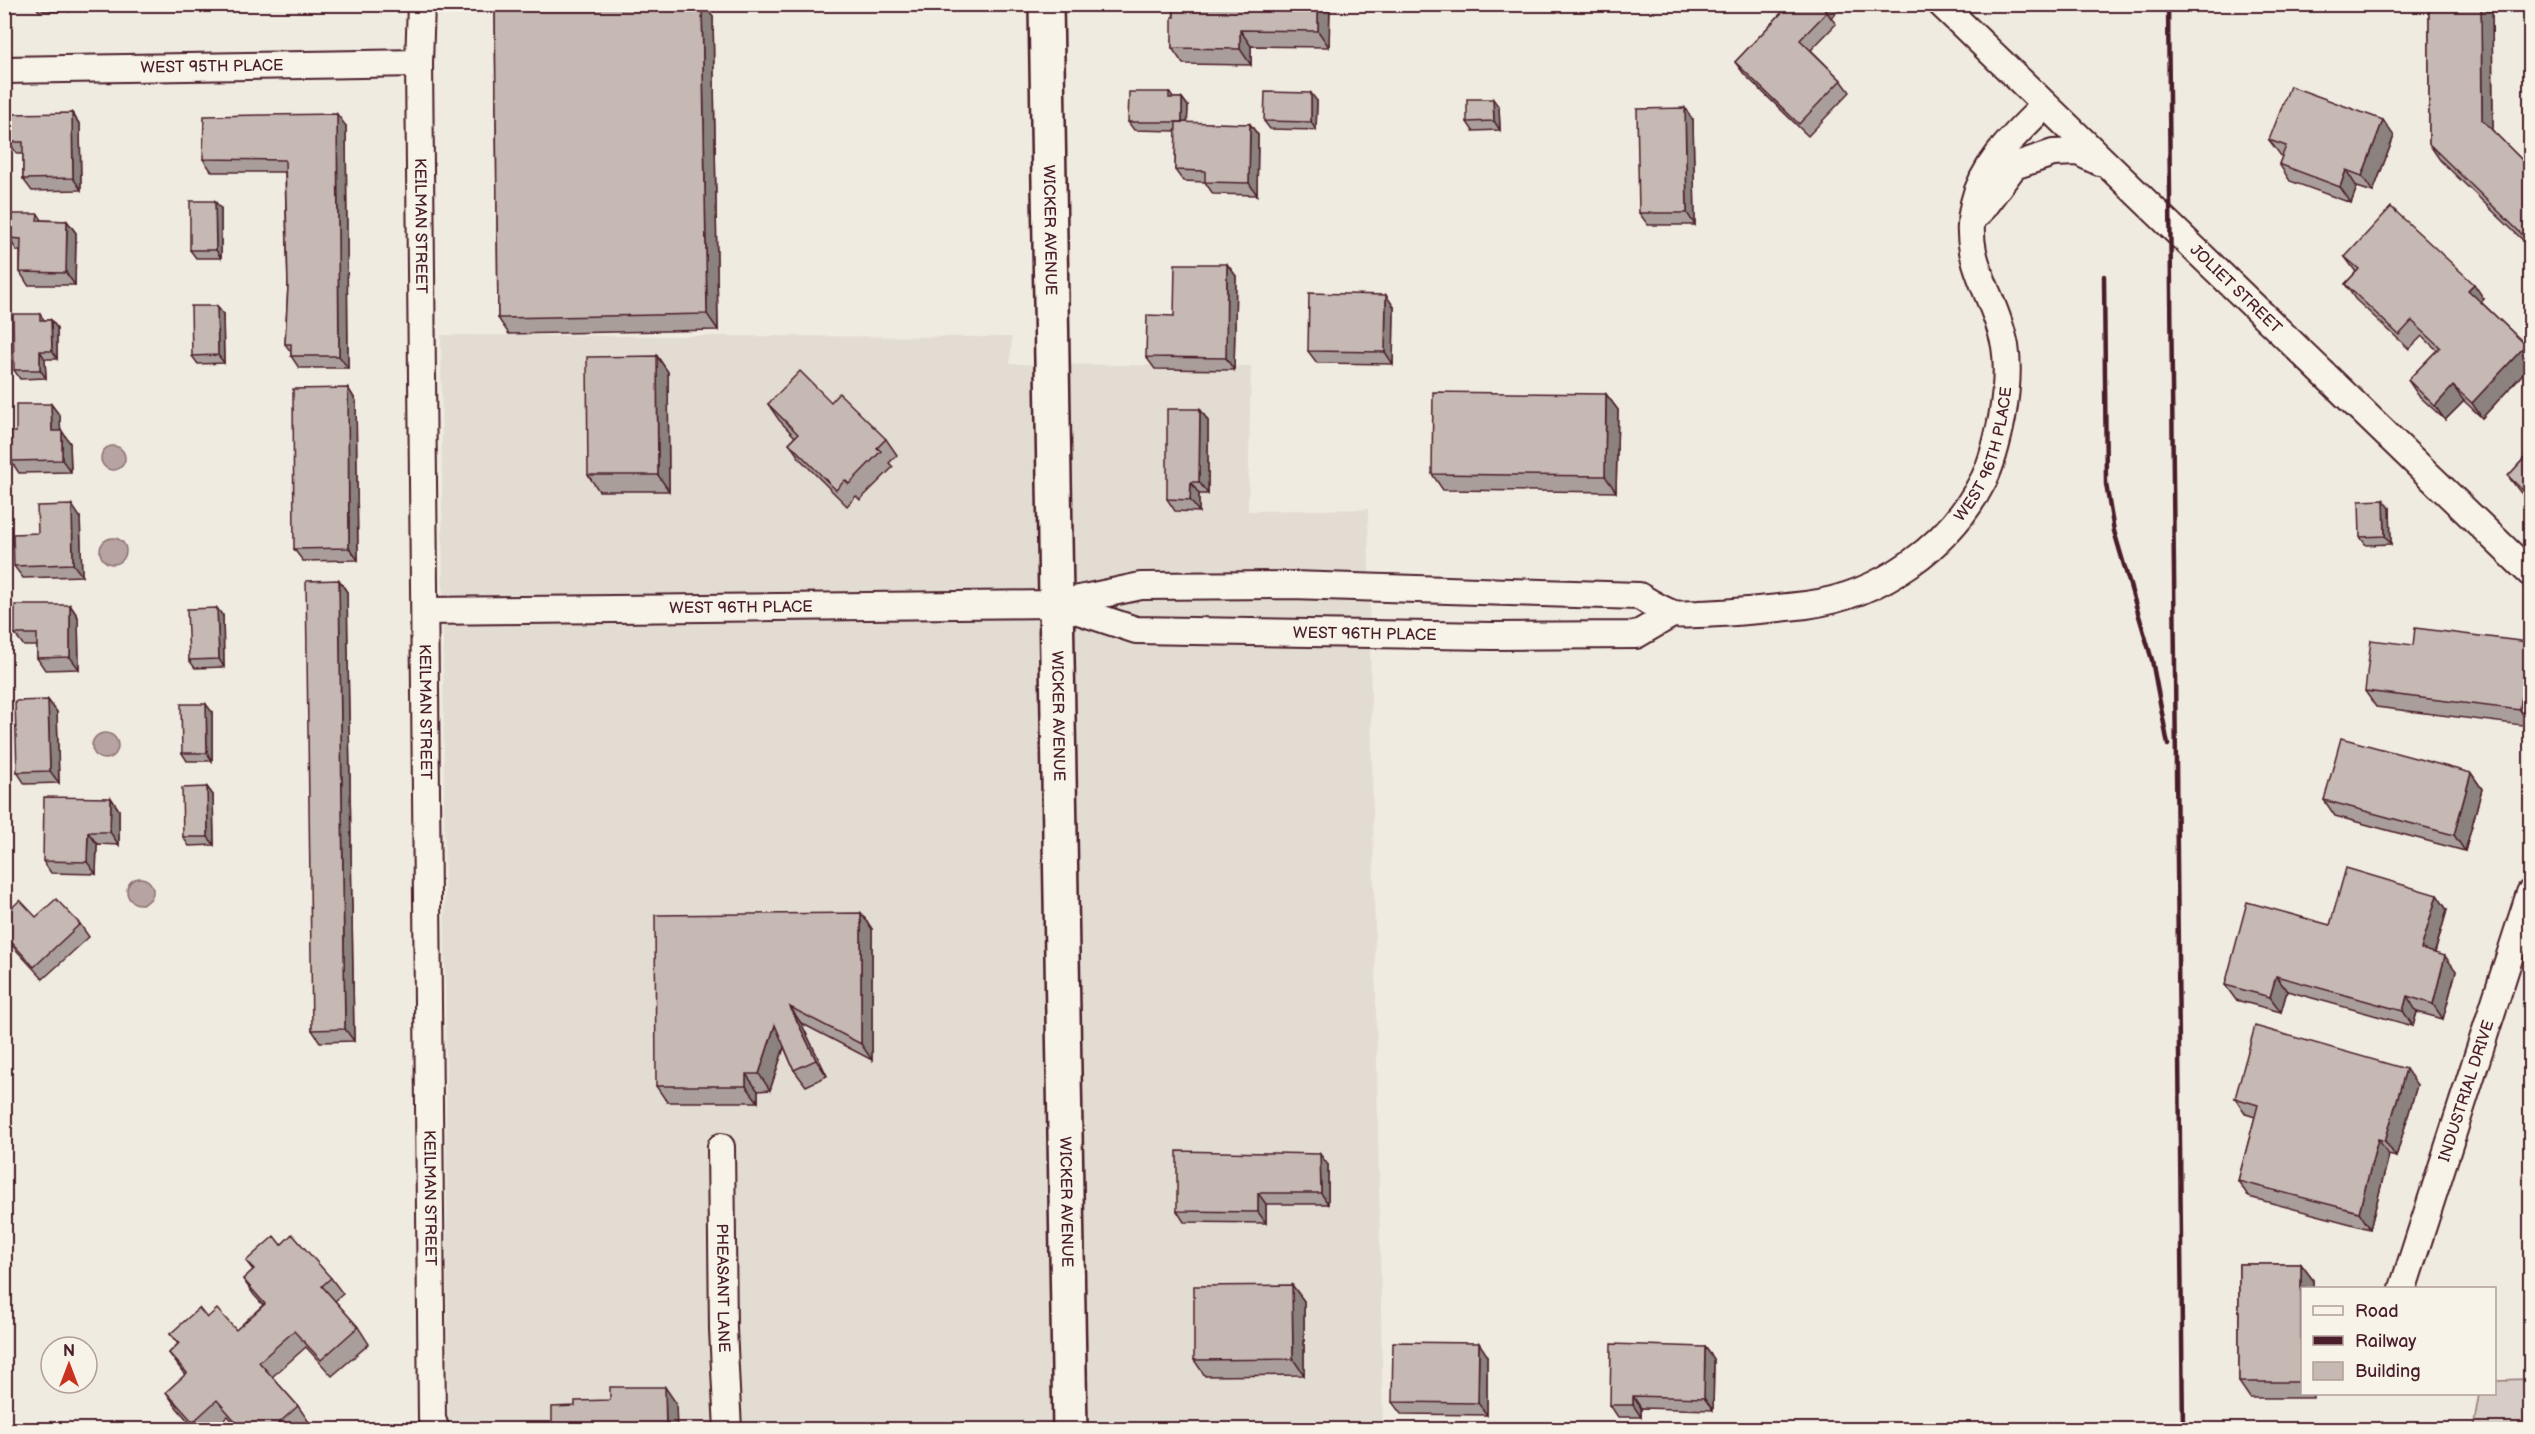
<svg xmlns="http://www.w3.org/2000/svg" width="2535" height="1434" font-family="'Balsamiq Sans',sans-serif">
<rect width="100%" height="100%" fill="#f0ebe0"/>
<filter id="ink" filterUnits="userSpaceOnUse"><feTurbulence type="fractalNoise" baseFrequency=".0167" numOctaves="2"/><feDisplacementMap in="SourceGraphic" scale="12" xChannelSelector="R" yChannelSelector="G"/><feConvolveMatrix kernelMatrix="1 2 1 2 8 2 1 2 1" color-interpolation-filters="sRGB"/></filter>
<g filter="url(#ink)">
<polygon fill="#e3dcd2" points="441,335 1012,337 1010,364 1251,366 1248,511 1368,509 1383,1429 448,1429"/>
<polygon fill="#d8cdc6" stroke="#917678" stroke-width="1.5" points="2530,1379 2530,1429 2473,1429 2479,1394 2494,1394 2495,1380"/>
<g fill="#b7a4a2" stroke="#8b6f72" stroke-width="1.5">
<circle cx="113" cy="458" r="12"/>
<circle cx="113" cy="551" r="13"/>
<circle cx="105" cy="746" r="13"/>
<circle cx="140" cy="891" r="13"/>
</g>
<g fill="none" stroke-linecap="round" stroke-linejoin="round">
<g stroke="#4a1f2b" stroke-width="30">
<g id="minor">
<path id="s1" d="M421,4L419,63L432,1419L436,1430"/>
<path id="s2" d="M1941,4L2530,573"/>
<path id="s3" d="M4,70L419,63"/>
<polyline points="1978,214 2014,166 2053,153 2078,152 2099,162"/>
<path id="s4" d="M1057,604L1136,630L1492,636L1636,635L1672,614"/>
<path id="s5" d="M425,611L1056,604L1141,586L1292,585L1639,596C1649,602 1660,609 1671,613C1678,616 1690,614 1698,614C1734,613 1770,609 1806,605C1881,595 1950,546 1984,479C1993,461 1998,438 2002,418C2006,395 2009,370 2005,346C1995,293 1960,261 1974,203C1983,163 2017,133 2045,105"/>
<path id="s6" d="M721,1147L723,1329L728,1430"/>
<path id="s7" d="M2403,1288L2530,893"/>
</g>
</g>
<g stroke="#4a1f2b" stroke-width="38">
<g id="highway">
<path id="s8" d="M1046,4L1070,1430"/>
</g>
</g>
<use href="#minor" stroke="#f7f3e8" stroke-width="26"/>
<use href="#highway" stroke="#f7f3e8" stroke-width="33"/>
<g stroke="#4a1f2b" stroke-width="4.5">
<polyline points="2168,4 2183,1430"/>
<polyline points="2104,276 2106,484 2114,531 2152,660 2168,745"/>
</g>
</g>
<g fill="#aa9e9a" stroke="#4a1f2b" stroke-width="1.5">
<polygon points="34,4 69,4 69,11 39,11"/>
<polygon points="285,4 334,4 286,5"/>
<polygon points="495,4 704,4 713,17 718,330 509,334 498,318"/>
<polygon points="1174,4 1330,4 1329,47 1251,46 1251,65 1183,64 1172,48"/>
<polygon points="1790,4 1844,4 1831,18 1836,24 1811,50 1841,80 1850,92 1808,136 1744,74 1735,62"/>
<polygon points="2429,4 2492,4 2493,131 2530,168 2530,247 2440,160 2429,144"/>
<polygon points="1169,92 1173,98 1182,98 1188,106 1187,123 1250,124 1258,135 1257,195 1213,194 1205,182 1183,181 1175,170 1176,131 1134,130 1128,122"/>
<polygon points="1317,101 1316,130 1270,129 1264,121"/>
<polygon points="1499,107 1500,130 1473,131 1467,122"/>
<polygon points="72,113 80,125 81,190 32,191 23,179 23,154 17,154 9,142"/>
<polygon points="1693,120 1695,225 1648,225 1639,213"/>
<polygon points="346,126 348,368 299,368 291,356 291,352 285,344 288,286 285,172 212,172 203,159"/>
<polygon points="2394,136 2373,192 2357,187 2351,203 2290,181 2279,164 2282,157 2269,140"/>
<polygon points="221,209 221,258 196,258 190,250"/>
<polygon points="38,214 42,220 67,221 76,233 75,285 28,285 20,272 20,251 17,251 9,238"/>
<polygon points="2345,257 2484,299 2481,302 2526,345 2530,351 2530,366 2482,418 2464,401 2445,420 2418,395 2408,380 2437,350 2422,336 2409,349 2355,299 2345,284 2356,272"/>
<polygon points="1227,264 1236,276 1234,370 1155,369 1146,357 1174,316"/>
<polygon points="1394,307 1393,364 1317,363 1308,351"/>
<polygon points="40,314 44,320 51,320 57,328 57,359 45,359 46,378 20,379 14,370"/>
<polygon points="223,314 224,363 198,364 192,356"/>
<polygon points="657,356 668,372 669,491 599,491 588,475"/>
<polygon points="348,388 356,401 358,560 303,561 294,549"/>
<polygon points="1606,394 1618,410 1616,492 1443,490 1432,474"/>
<polygon points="831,402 886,439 897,455 889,463 893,467 860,500 856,496 847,506 800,459 789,443 795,437 779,420 768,404"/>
<polygon points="51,404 60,416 60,431 70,443 71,472 19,473 11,461 16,432"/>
<polygon points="1200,409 1208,421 1208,494 1199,494 1199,512 1175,511 1167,499"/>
<polygon points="2530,452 2530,502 2520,492 2508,476"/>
<polygon points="2390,508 2391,544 2366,545 2360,537"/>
<polygon points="80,517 82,576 23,578 14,566 38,533"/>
<polygon points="339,580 347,592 354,1041 320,1042 312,1030"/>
<polygon points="70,605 78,617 79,669 45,670 37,658 37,646 24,646 15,634"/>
<polygon points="223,616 224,667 195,668 189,660"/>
<polygon points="2528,642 2530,645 2530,726 2376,707 2365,691 2413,645"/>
<polygon points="48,700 57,712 59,783 25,784 17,772"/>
<polygon points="212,712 212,761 187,761 182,753"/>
<polygon points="2471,773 2482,789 2465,851 2335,816 2324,800"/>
<polygon points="207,787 213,795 214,845 189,846 183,837"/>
<polygon points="111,798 119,810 119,845 97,844 96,874 51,873 43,861"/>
<polygon points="2437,895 2447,910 2435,953 2456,971 2443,1019 2417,1012 2413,1026 2287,991 2281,1012 2236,1000 2225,985 2330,925"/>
<polygon points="861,913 872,929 872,1060 801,1023 827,1076 806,1086 794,1070 784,1047 770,1090 758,1091 758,1102 667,1102 656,1086"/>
<polygon points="4,915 36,917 80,924 89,937 43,979 4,937"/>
<polygon points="2417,1085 2396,1157 2389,1155 2370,1229 2249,1197 2238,1181 2255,1117 2246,1114 2235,1098"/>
<polygon points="1328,1165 1328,1204 1266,1204 1266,1223 1184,1222 1177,1211"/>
<polygon points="281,1245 331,1278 343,1294 335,1301 358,1327 369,1344 332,1376 306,1347 272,1377 298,1406 309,1422 301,1430 240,1430 228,1416 213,1430 196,1430 177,1408 166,1392 185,1375 169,1353 178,1344 170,1334 207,1318 236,1330 263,1305 254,1295 243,1279 253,1270 246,1261"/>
<polygon points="2239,1264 2301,1264 2313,1280 2313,1288 2302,1288 2302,1394 2313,1394 2313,1398 2250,1398 2239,1382"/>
<polygon points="1292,1285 1304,1301 1304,1375 1205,1376 1194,1360"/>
<polygon points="1705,1347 1714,1359 1713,1410 1641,1408 1641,1417 1618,1417 1610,1405"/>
<polygon points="1487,1355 1487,1415 1401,1414 1392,1402"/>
</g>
<g fill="#8b817d" stroke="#4a1f2b" stroke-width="1.5">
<polygon points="64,4 69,4 69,11"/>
<polygon points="702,4 704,4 713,17 718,330 707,314"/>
<polygon points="1318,4 1330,4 1329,47 1318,31"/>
<polygon points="1824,4 1844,4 1831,18 1827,12 1822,7"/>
<polygon points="2481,4 2492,4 2493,136 2482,120"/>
<polygon points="1240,30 1251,46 1251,65 1240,49"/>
<polygon points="1311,93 1317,101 1316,130 1311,122"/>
<polygon points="1182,98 1188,106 1187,131 1182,123"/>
<polygon points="1493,99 1499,107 1500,130 1494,121"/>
<polygon points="1685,108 1693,120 1695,225 1687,213"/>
<polygon points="72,113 80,125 81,190 73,178"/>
<polygon points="337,114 346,126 348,368 339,356"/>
<polygon points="2383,120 2394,136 2373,192 2362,176"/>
<polygon points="1250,124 1258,135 1257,195 1249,183"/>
<polygon points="2346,170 2357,187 2351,203 2340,187"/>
<polygon points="215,201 221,209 221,258 216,250"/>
<polygon points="67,221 76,233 75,285 66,273"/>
<polygon points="1227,264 1236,276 1234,370 1226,358"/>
<polygon points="2474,284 2484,299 2478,305 2468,290"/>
<polygon points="1386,295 1394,307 1393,364 1385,352"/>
<polygon points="217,306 223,314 224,363 218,355"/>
<polygon points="51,320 57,328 57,359 52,351"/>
<polygon points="2526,345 2530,351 2530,366 2482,418 2472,403"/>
<polygon points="40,351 45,359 46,378 40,370"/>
<polygon points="657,356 668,372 669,491 658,475"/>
<polygon points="2453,386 2464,401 2445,420 2435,406"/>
<polygon points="348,388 356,401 358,560 349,548"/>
<polygon points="1606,394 1618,410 1616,492 1605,476"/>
<polygon points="51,404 60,416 61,443 52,431"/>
<polygon points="1200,409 1208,421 1208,494 1199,482"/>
<polygon points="62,431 70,443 71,472 62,460"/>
<polygon points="1191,482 1199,494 1199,512 1190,500"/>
<polygon points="2384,500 2390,508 2391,544 2385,536"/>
<polygon points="72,505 80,517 82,576 73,564"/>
<polygon points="339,580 347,592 354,1041 345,1029"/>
<polygon points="70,605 78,617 79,669 70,657"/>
<polygon points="217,608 223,616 224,667 219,659"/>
<polygon points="2528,642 2530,645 2530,725 2520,710"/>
<polygon points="48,700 57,712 59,783 50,771"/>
<polygon points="206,704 212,712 212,761 207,753"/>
<polygon points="2471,773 2482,789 2465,851 2454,835"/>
<polygon points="207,787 213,795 214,845 208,837"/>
<polygon points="111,798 119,810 119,845 110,832"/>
<polygon points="88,832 97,844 96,874 87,862"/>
<polygon points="2437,895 2447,910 2431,965 2421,949"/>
<polygon points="861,913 872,929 872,1060 861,1044"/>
<polygon points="2445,956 2456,971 2443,1019 2433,1004"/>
<polygon points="2276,976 2287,991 2281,1012 2270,997"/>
<polygon points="2407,996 2417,1012 2413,1026 2403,1011"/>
<polygon points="790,1007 801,1023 827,1076 816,1060"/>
<polygon points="775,1025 786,1041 770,1090 759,1074"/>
<polygon points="2406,1069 2417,1085 2396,1157 2385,1141"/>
<polygon points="746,1074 758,1091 758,1102 746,1086"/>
<polygon points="2378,1139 2389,1155 2370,1229 2359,1212"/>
<polygon points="1320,1154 1328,1165 1328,1204 1321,1193"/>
<polygon points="1258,1193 1266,1204 1266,1223 1258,1212"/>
<polygon points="2301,1264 2313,1280 2313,1288 2302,1288 2302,1383 2301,1382"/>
<polygon points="1292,1285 1304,1301 1304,1375 1293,1359"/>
<polygon points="1479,1343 1487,1355 1487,1415 1478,1403"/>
<polygon points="1705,1347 1714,1359 1713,1410 1704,1398"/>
<polygon points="665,1387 676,1403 677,1430 666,1430"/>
<polygon points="1633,1396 1641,1408 1641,1417 1633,1405"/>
</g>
<g fill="#c6b8b3" stroke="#4a1f2b" stroke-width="1.5">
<polygon points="495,4 702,4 707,314 498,318"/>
<polygon points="1174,4 1318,4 1318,31 1240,30 1240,49 1172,48 1172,17 1174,17"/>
<polygon points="1790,4 1824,4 1822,7 1827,12 1800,40 1841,80 1799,124 1735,62"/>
<polygon points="2429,4 2481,4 2482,120 2530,168 2530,242 2429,144"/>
<polygon points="2290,86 2383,120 2362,176 2346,170 2340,187 2279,164 2286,146 2269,140"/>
<polygon points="1129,92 1169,92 1169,98 1182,98 1182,122 1128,122"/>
<polygon points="1265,92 1311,93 1311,122 1264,121"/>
<polygon points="1467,99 1493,99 1494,121 1467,122"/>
<polygon points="1685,108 1687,213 1639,213 1637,109"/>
<polygon points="72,113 73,178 23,179 23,142 9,142 8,114"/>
<polygon points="337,114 339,356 291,356 291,344 285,344 288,286 285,160 203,159 204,116"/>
<polygon points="1176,122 1250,124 1249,183 1205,182 1205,171 1175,170"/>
<polygon points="190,201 215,201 216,250 190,250"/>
<polygon points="2391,207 2474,284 2468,290 2526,345 2472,403 2453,386 2435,406 2408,380 2440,347 2412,321 2399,335 2345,284 2359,269 2345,257"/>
<polygon points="9,214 38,214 37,220 67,221 66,273 20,272 21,239 9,238"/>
<polygon points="1175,264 1227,264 1226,358 1146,357 1147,315 1174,316"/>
<polygon points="1309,293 1386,295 1385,352 1308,351"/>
<polygon points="191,306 217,306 218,355 192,356"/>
<polygon points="13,314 40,314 40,320 51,320 52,351 40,351 40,370 14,370"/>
<polygon points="657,356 658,475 588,475 587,357"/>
<polygon points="800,371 831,402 839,393 886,439 877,448 881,451 849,484 845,480 836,490 789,443 798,434 768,404"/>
<polygon points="348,388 349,548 294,549 293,389"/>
<polygon points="1433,392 1606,394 1605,476 1432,474"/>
<polygon points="16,404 51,404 52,431 62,431 62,460 11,461 10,432 16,432"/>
<polygon points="1167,409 1200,409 1199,482 1191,482 1190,500 1167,499"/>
<polygon points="2530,452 2530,497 2508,476"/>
<polygon points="2384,500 2385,536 2360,537 2359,501"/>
<polygon points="72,505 73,564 14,566 13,534 38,533 37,506"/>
<polygon points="339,580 345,1029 312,1030 306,581"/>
<polygon points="15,605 70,605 70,657 37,658 37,634 15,634"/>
<polygon points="217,608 219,659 189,660 187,609"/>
<polygon points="2415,628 2528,642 2520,710 2365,691 2371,640 2413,645"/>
<polygon points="48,700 50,771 17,772 15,701"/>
<polygon points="181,704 206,704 207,753 182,753"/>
<polygon points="2341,738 2471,773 2454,835 2324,800"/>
<polygon points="207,787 208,837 183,837 182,788"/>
<polygon points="44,797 111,798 110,832 88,832 87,862 43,861"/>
<polygon points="2346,868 2437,895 2421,949 2445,956 2433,1004 2407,996 2403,1011 2276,976 2270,997 2225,985 2247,902 2330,925"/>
<polygon points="56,899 80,924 34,967 4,934 4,915 20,900 36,917"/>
<polygon points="861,913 861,1044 790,1007 816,1060 794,1070 775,1025 759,1074 746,1074 746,1086 656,1086 655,915"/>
<polygon points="2255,1026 2406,1069 2385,1141 2378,1139 2359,1212 2238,1181 2258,1105 2235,1098"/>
<polygon points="1177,1151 1320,1154 1321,1193 1258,1193 1258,1212 1177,1211"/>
<polygon points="292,1234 331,1278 322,1286 358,1327 321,1360 294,1331 259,1362 298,1406 271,1430 243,1430 217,1400 193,1422 166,1392 187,1373 169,1353 179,1343 170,1334 199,1308 207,1318 217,1309 236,1330 265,1304 243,1279 254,1269 246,1261 274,1236 281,1245"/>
<rect x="2239" y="1264" width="62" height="118"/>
<polygon points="1292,1285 1293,1359 1194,1360 1194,1286"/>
<polygon points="1393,1342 1479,1343 1478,1403 1392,1402"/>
<polygon points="1611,1344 1705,1347 1704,1398 1633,1396 1633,1405 1610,1405"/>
<polygon points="610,1387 665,1387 666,1430 552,1430 552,1407 575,1406 575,1401 610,1400"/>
</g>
</g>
<g text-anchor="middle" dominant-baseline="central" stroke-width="5" stroke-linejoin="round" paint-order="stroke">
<g font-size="16" fill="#4a1f2b" stroke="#f7f3e8">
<text stroke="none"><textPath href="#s3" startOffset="208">WEST 95TH PLACE</textPath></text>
<text stroke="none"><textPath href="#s1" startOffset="222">KEILMAN STREET</textPath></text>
<text stroke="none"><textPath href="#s8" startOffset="226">WICKER AVENUE</textPath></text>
<text stroke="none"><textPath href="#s2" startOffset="410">JOLIET STREET</textPath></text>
<text stroke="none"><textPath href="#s5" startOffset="1638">WEST 96TH PLACE</textPath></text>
<text stroke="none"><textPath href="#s5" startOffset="316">WEST 96TH PLACE</textPath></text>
<text stroke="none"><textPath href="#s4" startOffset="312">WEST 96TH PLACE</textPath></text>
<text stroke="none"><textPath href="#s1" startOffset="708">KEILMAN STREET</textPath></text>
<text stroke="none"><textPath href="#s8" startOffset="712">WICKER AVENUE</textPath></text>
<text stroke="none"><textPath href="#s7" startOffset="207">INDUSTRIAL DRIVE</textPath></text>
<text stroke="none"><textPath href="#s1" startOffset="1194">KEILMAN STREET</textPath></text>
<text stroke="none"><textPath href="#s8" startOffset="1198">WICKER AVENUE</textPath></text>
<text stroke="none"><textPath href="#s6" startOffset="141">PHEASANT LANE</textPath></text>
</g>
</g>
<rect width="2535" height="1434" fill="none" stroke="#f7f3e8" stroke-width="24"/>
<rect x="12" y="12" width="2511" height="1410" fill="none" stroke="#4a1f2b" stroke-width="2" filter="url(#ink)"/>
<rect x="2301" y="1287" width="195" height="108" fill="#f7f3e8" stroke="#b29e9c" stroke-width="1.5"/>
<rect x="2313" y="1306" width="30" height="9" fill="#f7f3e8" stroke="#b29e9c" stroke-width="1.5"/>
<text x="2355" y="1317" font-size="18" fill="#4a1f2b">Road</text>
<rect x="2313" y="1336" width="30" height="9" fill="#4a1f2b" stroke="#b29e9c" stroke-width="1.5"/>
<text x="2355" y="1347" font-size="18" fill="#4a1f2b">Railway</text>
<rect x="2313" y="1362" width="30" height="18" fill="#c6b8b3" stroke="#b29e9c" stroke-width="1.5"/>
<text x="2355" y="1377" font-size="18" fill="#4a1f2b">Building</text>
<g transform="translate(69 1365)"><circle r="28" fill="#f7f3e8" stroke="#b29e9c" stroke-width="1.5"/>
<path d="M0-4.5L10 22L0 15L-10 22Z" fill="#c8321e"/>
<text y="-9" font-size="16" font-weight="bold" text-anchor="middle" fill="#4a1f2b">N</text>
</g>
</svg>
